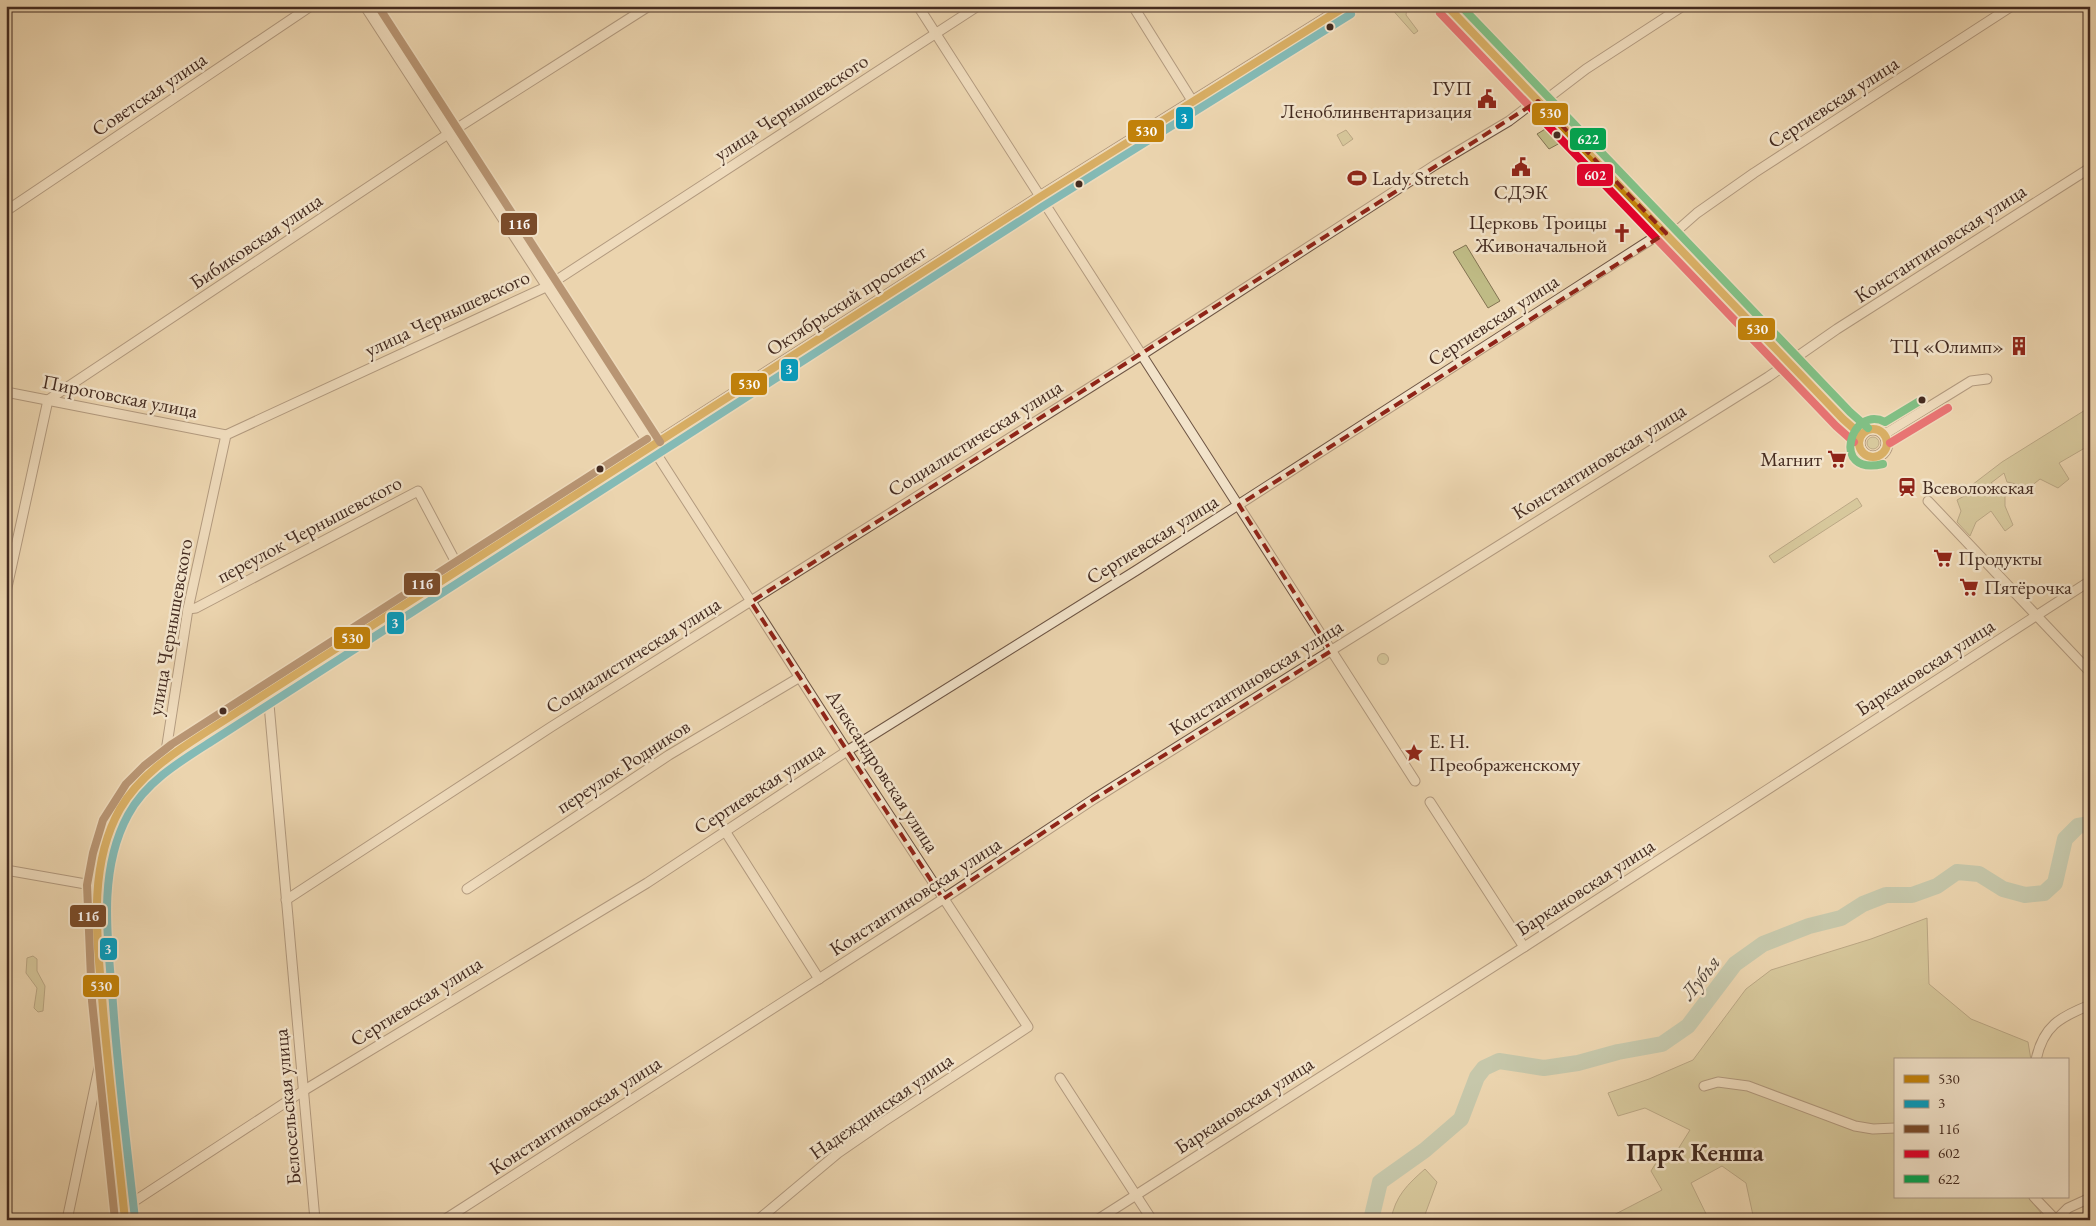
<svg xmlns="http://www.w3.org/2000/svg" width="2096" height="1226" font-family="'EB Garamond',serif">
<rect width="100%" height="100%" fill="#ebd4ae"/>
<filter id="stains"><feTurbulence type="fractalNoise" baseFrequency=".004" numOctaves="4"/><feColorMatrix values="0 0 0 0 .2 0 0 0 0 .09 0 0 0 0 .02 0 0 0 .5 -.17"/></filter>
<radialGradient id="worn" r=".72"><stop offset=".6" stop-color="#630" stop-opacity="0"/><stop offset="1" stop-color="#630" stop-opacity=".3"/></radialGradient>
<g fill="#bfbb85" stroke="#827352">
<polygon points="1389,6 1407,6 1406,15 1418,31 1414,34"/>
<polygon points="1547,128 1560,143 1549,149 1537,134"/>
<polygon points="1346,130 1353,139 1343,146 1337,135"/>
<polygon points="1466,245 1500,301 1488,308 1453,252"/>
<polygon points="2090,407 2090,445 2059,463 2069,479 2058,488 2040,479 2030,487 2007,482 2004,473 1991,483 2005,493 2005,506 2013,525 2005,531 1991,511 1976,522 1970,536 1957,522 1961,511 1957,500 1966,495 1968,488 2002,462"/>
<circle cx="1873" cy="443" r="6"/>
<polygon points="1857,498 1862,506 1774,563 1769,556"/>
<circle cx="1383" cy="659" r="5.5"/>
<polygon points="1927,918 1929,984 1971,1019 2028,1042 2031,1060 1895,1060 1895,1197 2028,1197 2041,1213 2036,1220 1754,1220 1746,1183 1722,1166 1691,1183 1709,1220 1604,1220 1662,1190 1651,1171 1662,1153 1675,1154 1690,1130 1645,1108 1618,1116 1608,1093 1649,1079 1693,1060 1746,989 1771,970 1871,939"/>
<polygon points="33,956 37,959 37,971 45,986 43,1011 38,1012 34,1008 37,988 26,973 27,958"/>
<path d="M1425,1169L1437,1182L1423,1220H1391C1395,1196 1408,1184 1425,1169Z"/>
</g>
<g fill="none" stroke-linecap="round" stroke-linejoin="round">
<polyline stroke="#99b9a5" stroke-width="16" points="1371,1220 1380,1182 1425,1150 1461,1119 1477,1077 1484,1068 1499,1061 1544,1068 1578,1063 1618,1052 1662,1044 1688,1026 1735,964 1763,944 1809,926 1841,918 1863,904 1886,895 1912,895 1937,886 1957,872 1979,874 2003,889 2025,895 2044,893 2055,883 2065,839 2078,826 2090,824"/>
<g stroke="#6e5544" stroke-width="11">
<g id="minor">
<polyline points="918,6 1415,781"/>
<polyline points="1133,6 1193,102"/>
<polyline points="6,211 311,6"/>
<polyline points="6,392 226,435"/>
<polyline points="1885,434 1971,381 1987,379"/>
<polyline points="652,447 847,751 1028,1027 883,1122 838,1153 758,1220"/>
<polyline points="1928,501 2090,672"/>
<polyline points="6,592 48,400 448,134 649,6"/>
<polyline points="188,609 196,608 418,491 460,570"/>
<polyline points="268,693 315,1220"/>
<polyline points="162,763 166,751 188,609 226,435 546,287 978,6"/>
<polyline points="1430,802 1524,947"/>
<polyline points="725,831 819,979"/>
<polyline points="6,870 97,886"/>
<polyline points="467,889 669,755 800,677"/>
<polyline points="286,900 551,727 1143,354 1435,165 1509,121 1526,108 1552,95 1586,69 1683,6"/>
<path d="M2036,1060C2043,1026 2060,1017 2090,1005"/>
<polyline points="1060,1078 1152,1220"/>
<polyline points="1704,1086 1718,1082 1748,1086 1855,1126 1873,1129 1895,1128"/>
<polyline points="2034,1197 2056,1220 2068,1208 2090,1198"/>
<polyline points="124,1208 303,1091 647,883 847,751 1137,570 1655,237 1680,228 1697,213 1754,173 2012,6"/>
<polyline points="67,1220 104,1044"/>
<polyline points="444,1220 943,899 1094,799 1768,377 1837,329 2090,168"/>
<polyline points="1097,1220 1524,947 2090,581"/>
</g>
</g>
<g stroke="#6e5544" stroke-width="13">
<g id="tertiary">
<polyline points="366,6 652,447"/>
<polyline points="1447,6 1843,419 1861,435"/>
<circle cx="1873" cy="443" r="14"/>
<path d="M125,1220C116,1132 104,1044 100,956C99,933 95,907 98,884C102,852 111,815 133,790C164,755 210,731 249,705L1040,197L1346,6"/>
</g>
</g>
<use href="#minor" stroke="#f2e3ca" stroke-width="9"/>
<use href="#tertiary" stroke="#f2e3ca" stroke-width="11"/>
<g stroke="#f2e3ca" stroke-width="11">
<g id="bus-1">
<polyline points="1447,6 1843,419 1861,435"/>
<circle cx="1873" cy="443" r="14"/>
<path d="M125,1220C118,1150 109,1080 103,1009C98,944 86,869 120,809C139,776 172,754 203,734L1040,197L1346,6"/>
</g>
</g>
<g stroke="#f2e3ca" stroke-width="11">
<path id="bus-2" d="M135,1219C127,1147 118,1076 113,1004C108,942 97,872 128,815C145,783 179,762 209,743L1045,205L1351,14"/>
</g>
<g stroke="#f2e3ca" stroke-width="11">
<g id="bus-3">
<polyline points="378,6 660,442"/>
<polyline points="115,1220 92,1001 87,885 93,853 103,820 126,784 144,766 172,744 647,439"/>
</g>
</g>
<g stroke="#f2e3ca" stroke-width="11">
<g id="bus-4">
<polyline points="1440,13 1836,426 1854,442"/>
<polyline points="1890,443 1948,408"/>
</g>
</g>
<g stroke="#f2e3ca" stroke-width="11">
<g id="bus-5">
<polyline points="1461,6 1850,412 1868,428"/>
<path d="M1883,464C1829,477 1851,404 1885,422L1923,399"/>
</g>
</g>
<use href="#bus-1" stroke="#c1810a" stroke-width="8"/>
<use href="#bus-2" stroke="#079cbd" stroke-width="8"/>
<use href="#bus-3" stroke="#7a4b2a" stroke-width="8"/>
<use href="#bus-4" stroke="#e4002b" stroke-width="8"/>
<use href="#bus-5" stroke="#00a651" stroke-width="8"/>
</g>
<path d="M0 0H2096V1226H0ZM1538,101L1666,233L1239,505L1331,651L1094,799L943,899L751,602Z" fill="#ebd4ae" fill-opacity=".55" fill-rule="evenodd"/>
<path fill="none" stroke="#8f2418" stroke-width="4" stroke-dasharray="10 6" stroke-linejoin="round" d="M1538,101L1666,233L1239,505L1331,651L1094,799L943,899L751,602Z"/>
<defs>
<g id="civic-bare" transform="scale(1.5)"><path d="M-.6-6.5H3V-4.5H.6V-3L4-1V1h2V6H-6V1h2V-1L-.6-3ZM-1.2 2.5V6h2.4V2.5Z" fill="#8f2418" stroke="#f2e3ca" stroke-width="2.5" paint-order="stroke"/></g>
<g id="stadium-bare" transform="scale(1.5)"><path d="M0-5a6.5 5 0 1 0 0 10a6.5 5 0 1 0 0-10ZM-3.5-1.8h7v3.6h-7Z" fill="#8f2418" stroke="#f2e3ca" stroke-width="2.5" paint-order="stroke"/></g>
<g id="church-bare" transform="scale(1.5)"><path d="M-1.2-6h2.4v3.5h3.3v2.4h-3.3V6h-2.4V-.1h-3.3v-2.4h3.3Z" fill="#8f2418" stroke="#f2e3ca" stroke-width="2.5" paint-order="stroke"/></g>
<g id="building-bare" transform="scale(1.5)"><path d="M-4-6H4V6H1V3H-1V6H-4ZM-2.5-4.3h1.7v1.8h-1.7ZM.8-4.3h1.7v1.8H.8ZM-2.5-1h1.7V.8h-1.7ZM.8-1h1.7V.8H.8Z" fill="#8f2418" stroke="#f2e3ca" stroke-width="2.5" paint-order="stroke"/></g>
<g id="supermarket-bare" transform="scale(1.5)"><path d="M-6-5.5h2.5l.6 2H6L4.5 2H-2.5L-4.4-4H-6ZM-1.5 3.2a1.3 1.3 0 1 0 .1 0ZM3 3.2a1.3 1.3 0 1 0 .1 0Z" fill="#8f2418" stroke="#f2e3ca" stroke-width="2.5" paint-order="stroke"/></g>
<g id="station-bare" transform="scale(1.5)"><path d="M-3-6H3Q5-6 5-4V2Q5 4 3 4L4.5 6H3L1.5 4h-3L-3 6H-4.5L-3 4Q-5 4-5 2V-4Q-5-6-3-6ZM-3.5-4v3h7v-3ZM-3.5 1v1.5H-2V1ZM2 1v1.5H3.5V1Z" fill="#8f2418" stroke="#f2e3ca" stroke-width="2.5" paint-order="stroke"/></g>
<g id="sight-bare" transform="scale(1.5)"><path d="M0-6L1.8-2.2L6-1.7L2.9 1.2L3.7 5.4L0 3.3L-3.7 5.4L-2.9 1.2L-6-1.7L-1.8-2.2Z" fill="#8f2418" stroke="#f2e3ca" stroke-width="2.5" paint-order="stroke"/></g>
</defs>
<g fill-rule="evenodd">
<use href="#civic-bare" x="1487" y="99"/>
<use href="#civic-bare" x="1521" y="167"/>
<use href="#stadium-bare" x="1357" y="178"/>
<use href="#church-bare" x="1622" y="233"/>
<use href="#building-bare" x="2019" y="346"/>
<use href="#supermarket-bare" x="1837" y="459"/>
<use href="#station-bare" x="1907" y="487"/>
<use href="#supermarket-bare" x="1943" y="558"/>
<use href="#supermarket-bare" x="1969" y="587"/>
<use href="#sight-bare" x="1414" y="753"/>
</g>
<g fill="#442b20" stroke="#f2e3ca" stroke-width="2">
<circle cx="1330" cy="27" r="4.5"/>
<circle cx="1557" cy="135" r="4.5"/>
<circle cx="1079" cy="184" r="4.5"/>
<circle cx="1922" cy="400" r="4.5"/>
<circle cx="600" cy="469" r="4.5"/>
<circle cx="223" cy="711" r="4.5"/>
</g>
<g text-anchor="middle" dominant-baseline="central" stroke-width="5" stroke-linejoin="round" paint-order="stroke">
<g font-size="20" fill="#442b20" stroke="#f2e3ca" text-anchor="start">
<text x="1472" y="88" text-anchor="end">ГУП<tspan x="1472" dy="23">Леноблинвентаризация</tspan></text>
<text x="1372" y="178">Lady Stretch</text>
<text x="1521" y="192" text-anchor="middle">СДЭК</text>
<text x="1607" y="222" text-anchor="end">Церковь Троицы<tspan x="1607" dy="23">Живоначальной</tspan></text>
<text x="2004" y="346" text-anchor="end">ТЦ «Олимп»</text>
<text x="1822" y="459" text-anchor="end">Магнит</text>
<text x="1922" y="487">Всеволожская</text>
<text x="1958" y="558">Продукты</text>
<text x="1984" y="587">Пятёрочка</text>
<text x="1429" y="741">Е. Н.<tspan x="1429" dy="23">Преображенскому</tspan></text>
</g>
<g font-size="20" fill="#442b20" stroke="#f2e3ca">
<text transform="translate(149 94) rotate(-34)">Советская улица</text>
<text transform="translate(1833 102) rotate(-33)">Сергиевская улица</text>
<text transform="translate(791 107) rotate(-33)">улица Чернышевского</text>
<text transform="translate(256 241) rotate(-34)">Бибиковская улица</text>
<text transform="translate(1940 243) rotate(-33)">Константиновская улица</text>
<text transform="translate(846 300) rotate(-33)">Октябрьский проспект</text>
<text transform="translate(447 313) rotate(-25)">улица Чернышевского</text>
<text transform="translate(1493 320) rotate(-33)">Сергиевская улица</text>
<text transform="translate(120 396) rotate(11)">Пироговская улица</text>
<text transform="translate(975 438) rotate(-32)">Социалистическая улица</text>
<text transform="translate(1599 461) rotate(-32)">Константиновская улица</text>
<text transform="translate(309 529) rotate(-28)">переулок Чернышевского</text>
<text transform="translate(1152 539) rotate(-32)">Сергиевская улица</text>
<text transform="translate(170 627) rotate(-80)">улица Чернышевского</text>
<text transform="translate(633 655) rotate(-32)">Социалистическая улица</text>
<text transform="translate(1925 667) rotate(-33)">Баркановская улица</text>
<text transform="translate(1256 677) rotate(-32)">Константиновская улица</text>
<text transform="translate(623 766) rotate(-33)">переулок Родников</text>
<text transform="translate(883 771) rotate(57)">Александровская улица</text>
<text transform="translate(759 788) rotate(-33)">Сергиевская улица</text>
<text transform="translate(1585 887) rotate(-33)">Баркановская улица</text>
<text transform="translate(915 896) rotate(-33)">Константиновская улица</text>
<text transform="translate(416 1001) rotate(-32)">Сергиевская улица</text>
<text transform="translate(1244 1105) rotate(-33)">Баркановская улица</text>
<text transform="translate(881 1106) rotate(-35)">Надеждинская улица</text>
<text transform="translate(287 1107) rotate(-95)">Белосельская улица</text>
<text transform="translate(575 1115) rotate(-33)">Константиновская улица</text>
</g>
<g font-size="21" font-style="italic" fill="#55473b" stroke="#f2e3ca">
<text transform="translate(1700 977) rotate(-52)">Лубья</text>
</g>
<g font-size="25" font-weight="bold" fill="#442b20" stroke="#f2e3ca">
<text x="1695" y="1152">Парк Кенша</text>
</g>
</g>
<g stroke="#f2e3ca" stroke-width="2">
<rect x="1531" y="102" width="38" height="24" rx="5" fill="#c1810a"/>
<rect x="1175" y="106" width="19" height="24" rx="5" fill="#079cbd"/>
<rect x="1127" y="119" width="38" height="24" rx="5" fill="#c1810a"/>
<rect x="1569" y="127" width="38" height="24" rx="5" fill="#00a651"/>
<rect x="1576" y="163" width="38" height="24" rx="5" fill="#e4002b"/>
<rect x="500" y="212" width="38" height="24" rx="5" fill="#7a4b2a"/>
<rect x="1737" y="317" width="39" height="24" rx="5" fill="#c1810a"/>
<rect x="780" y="358" width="19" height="24" rx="5" fill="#079cbd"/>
<rect x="730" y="372" width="38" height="24" rx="5" fill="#c1810a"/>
<rect x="403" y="572" width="38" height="24" rx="5" fill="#7a4b2a"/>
<rect x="386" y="611" width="19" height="24" rx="5" fill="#079cbd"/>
<rect x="333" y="626" width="38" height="24" rx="5" fill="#c1810a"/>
<rect x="69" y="904" width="38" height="24" rx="5" fill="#7a4b2a"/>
<rect x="99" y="937" width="19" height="24" rx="5" fill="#079cbd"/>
<rect x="82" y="974" width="38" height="24" rx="5" fill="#c1810a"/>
</g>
<g font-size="14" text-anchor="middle" font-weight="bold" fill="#fff">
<text x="1550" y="118">530</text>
<text x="1184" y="123">3</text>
<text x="1146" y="136">530</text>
<text x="1588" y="144">622</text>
<text x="1595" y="180">602</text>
<text x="519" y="229">11б</text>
<text x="1757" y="334">530</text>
<text x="789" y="374">3</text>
<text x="749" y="389">530</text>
<text x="422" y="589">11б</text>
<text x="395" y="628">3</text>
<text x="352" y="643">530</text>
<text x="88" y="921">11б</text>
<text x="108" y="954">3</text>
<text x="101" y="991">530</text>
</g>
<rect width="2096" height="1226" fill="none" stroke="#ebd4ae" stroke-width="25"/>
<rect x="8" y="8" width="2081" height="1211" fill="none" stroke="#442b20" stroke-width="2.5"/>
<rect x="12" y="12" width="2071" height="1201" fill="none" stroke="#442b20"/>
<rect x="1894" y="1058" width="175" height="140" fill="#f2e3ca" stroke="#ac9986"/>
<rect x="1904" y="1075" width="25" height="8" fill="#c1810a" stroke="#ac9986"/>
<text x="1938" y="1084" font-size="15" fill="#442b20">530</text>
<rect x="1904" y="1100" width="25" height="8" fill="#079cbd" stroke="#ac9986"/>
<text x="1938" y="1108" font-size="15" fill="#442b20">3</text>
<rect x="1904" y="1125" width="25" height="8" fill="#7a4b2a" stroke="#ac9986"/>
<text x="1938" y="1134" font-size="15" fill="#442b20">11б</text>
<rect x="1904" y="1150" width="25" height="8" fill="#e4002b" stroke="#ac9986"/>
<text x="1938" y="1158" font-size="15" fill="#442b20">602</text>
<rect x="1904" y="1175" width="25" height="8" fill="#00a651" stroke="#ac9986"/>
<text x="1938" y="1184" font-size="15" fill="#442b20">622</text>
<rect width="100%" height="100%" filter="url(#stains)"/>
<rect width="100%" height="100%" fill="url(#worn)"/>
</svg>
